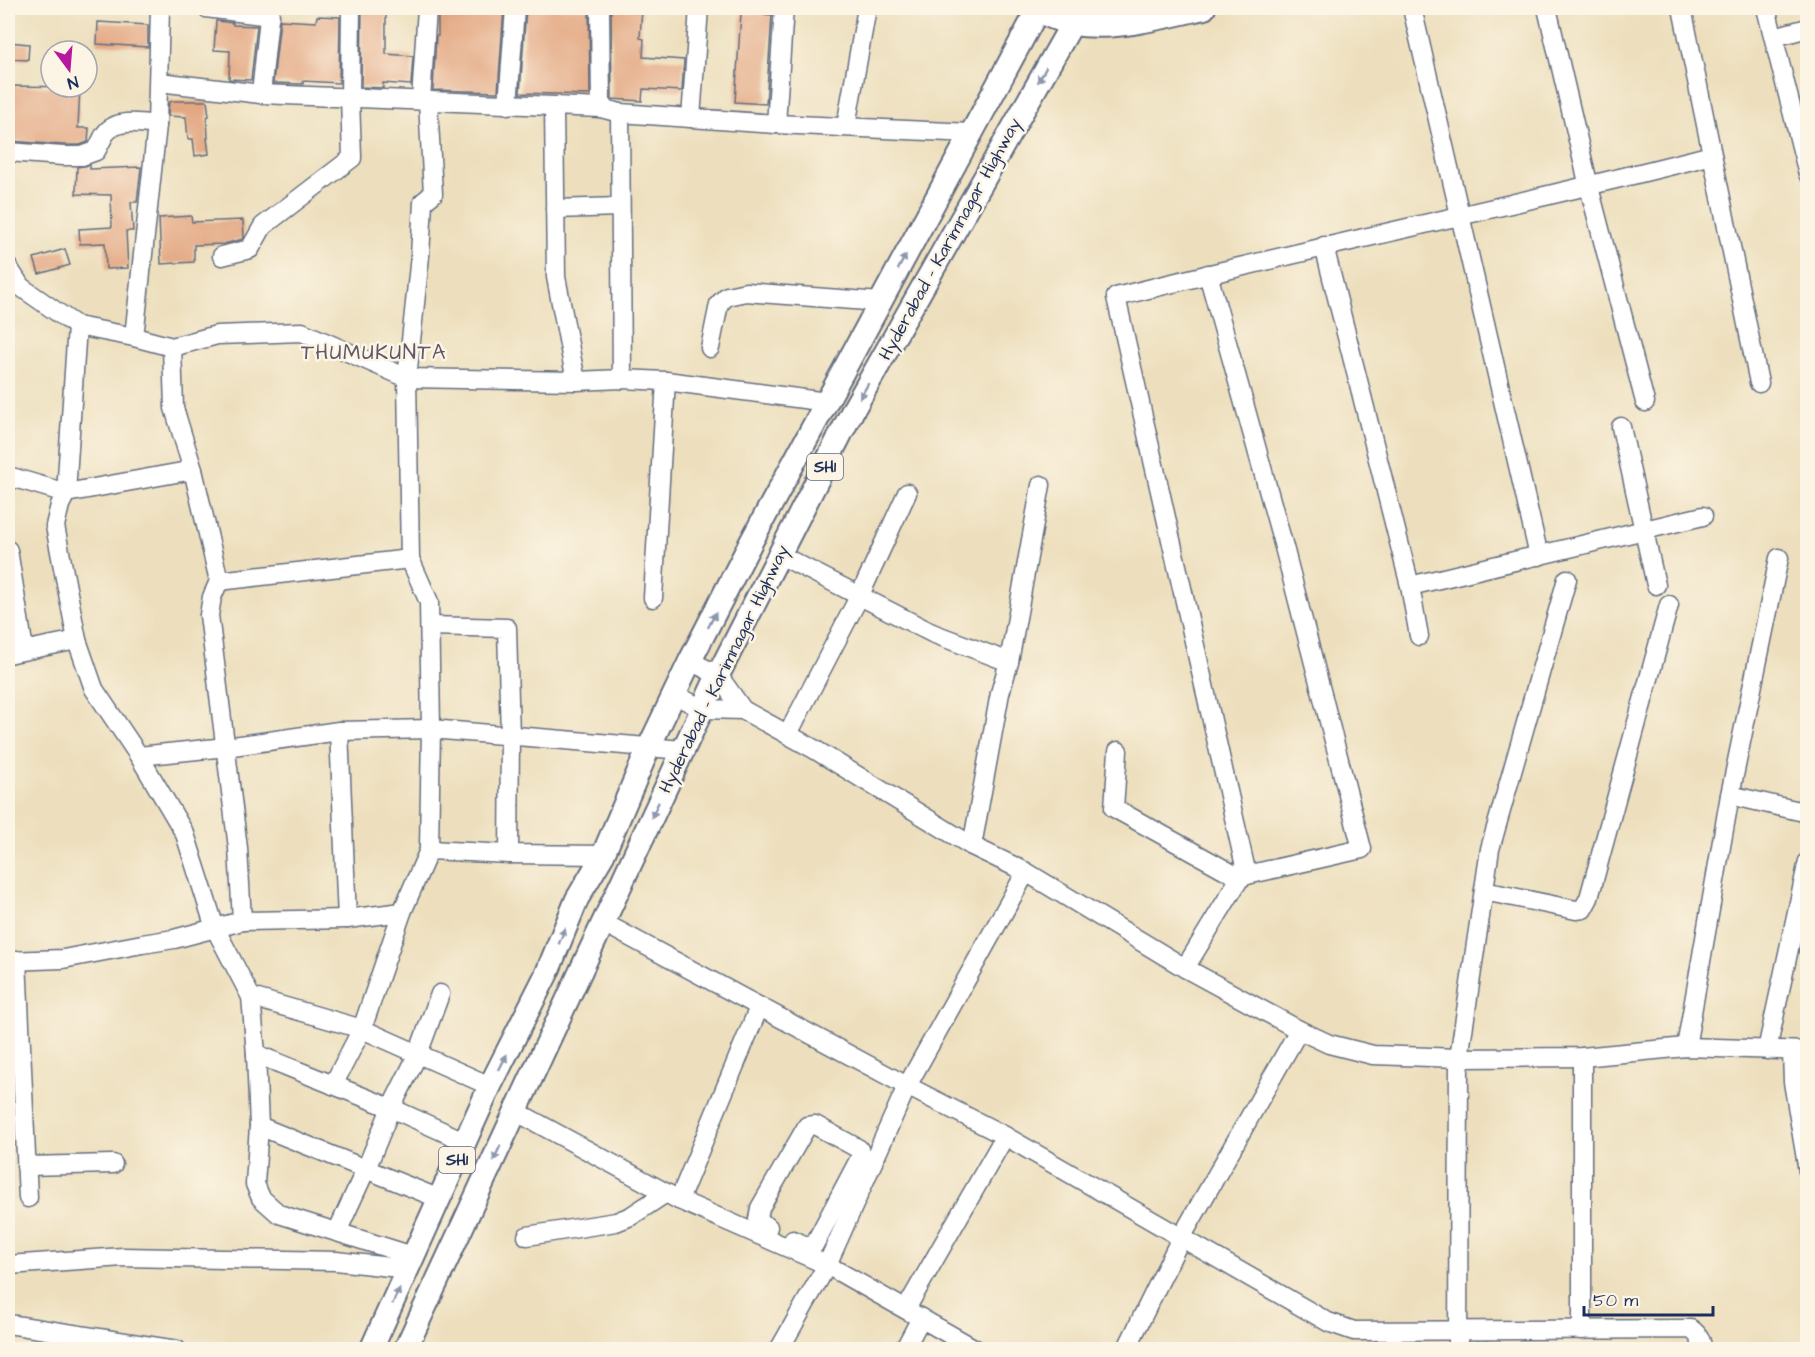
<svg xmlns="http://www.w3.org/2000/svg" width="1815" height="1357" font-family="'Architects Daughter',sans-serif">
<rect width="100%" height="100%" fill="#fcf5e5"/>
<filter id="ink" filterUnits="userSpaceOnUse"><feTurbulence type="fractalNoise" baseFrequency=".0167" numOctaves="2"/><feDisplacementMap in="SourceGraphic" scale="12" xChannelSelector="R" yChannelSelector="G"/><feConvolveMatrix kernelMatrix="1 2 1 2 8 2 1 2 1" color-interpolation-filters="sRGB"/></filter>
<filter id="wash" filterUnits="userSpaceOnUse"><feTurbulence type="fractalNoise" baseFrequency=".008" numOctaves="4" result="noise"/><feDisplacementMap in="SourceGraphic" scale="24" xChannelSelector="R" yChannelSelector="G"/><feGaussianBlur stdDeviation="1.35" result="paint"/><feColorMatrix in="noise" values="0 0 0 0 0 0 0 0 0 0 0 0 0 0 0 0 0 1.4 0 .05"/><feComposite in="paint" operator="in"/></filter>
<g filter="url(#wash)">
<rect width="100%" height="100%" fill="#eddfbd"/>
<g id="blocks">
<g fill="#e3a782">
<polygon points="362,8 386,8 386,54 413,56 411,85 383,83 383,88 361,87"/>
<polygon points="438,8 504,8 498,92 433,90 436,36 438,36"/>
<polygon points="526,8 589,8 590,95 520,93"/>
<polygon points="611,8 642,8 640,38 644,39 643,57 684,60 682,91 643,89 642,101 612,99"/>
<polygon points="741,13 772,15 766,104 735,102"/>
<polygon points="317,16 340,17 339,83 303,81 303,84 273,83 280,20 316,22"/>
<polygon points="216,21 233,23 233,25 257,26 251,80 229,79 230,51 214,50"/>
<polygon points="98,22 148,25 148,47 97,44"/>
<polygon points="8,42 29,44 28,60 8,59"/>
<polygon points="8,86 80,87 78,128 89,128 88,142 80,145 63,145 9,141 11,105 8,105"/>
<polygon points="174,101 207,101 209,116 207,117 208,138 207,138 209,154 195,156 193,139 188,139 186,117 168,116 169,102"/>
<polygon points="90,165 90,169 141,167 137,202 131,202 133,231 126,231 128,268 106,269 105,243 80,244 79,229 112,227 111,195 76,194 77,167"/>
<polygon points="191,216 192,222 243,220 244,237 243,239 224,244 194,245 194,262 161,264 159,218"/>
<polygon points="65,249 70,265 39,274 34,258"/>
</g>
</g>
</g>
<g filter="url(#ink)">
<use href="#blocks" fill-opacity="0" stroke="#646d7f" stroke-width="1.5"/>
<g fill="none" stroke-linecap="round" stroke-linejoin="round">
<g stroke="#646d7f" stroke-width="21">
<g id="minor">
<polyline points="206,8 270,16"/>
<polyline points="600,8 601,108"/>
<polyline points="1412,8 1539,556"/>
<polyline points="1547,8 1589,187 1645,402"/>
<polyline points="1682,8 1759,383"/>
<polyline points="1766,8 1808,174"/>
<polyline points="1774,37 1808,28"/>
<polyline points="159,82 261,94 601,108 620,113 776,124 971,133"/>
<polyline points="261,94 270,8"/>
<polyline points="421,100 427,8"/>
<polyline points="508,105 515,8"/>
<polyline points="554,107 556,277 576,381"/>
<polyline points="620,113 622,379"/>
<polyline points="691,118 699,8"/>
<polyline points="776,124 784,8"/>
<polyline points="846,126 867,8"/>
<path d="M8,152L63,156H82L96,151C99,146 102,139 105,134C116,118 141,123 157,125"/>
<polyline points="555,209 620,207"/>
<polyline points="1324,246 1410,586 1419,636"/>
<polyline points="222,256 250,249 263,226 352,158 350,98 351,8"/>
<polyline points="8,267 21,287 77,326 134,337 172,347 217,335 302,332 407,378 576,381 622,379 666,381 827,402"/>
<polyline points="1208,274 1284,547 1362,849 1247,875"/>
<polyline points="77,326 66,493 60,505 55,526 77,640 94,689 139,756 185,834 215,928 251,997 256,1054 259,1126 255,1184 261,1198 279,1214 413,1256"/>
<polyline points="134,337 157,125 160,8"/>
<polyline points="710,348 719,304 727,296 746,292 881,302"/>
<polyline points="1621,427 1656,585"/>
<polyline points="8,476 66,493 193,470"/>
<polyline points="8,550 24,650"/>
<polyline points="780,555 932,633 1009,662 1000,693 972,846"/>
<polyline points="219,581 410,559"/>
<polyline points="1410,586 1703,516"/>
<polyline points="653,598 666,381"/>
<polyline points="430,626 507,628 510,737 509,854"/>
<polyline points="8,654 77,640"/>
<polyline points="690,661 718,675 743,710 814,749 972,846 1026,872 1185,968 1299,1030 1329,1044 1373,1055 1459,1058 1582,1057 1686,1047 1808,1051"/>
<polyline points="1009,662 1041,485"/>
<polyline points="674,694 702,709 743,710"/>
<polyline points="339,731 347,919 402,912"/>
<polyline points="788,734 860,595 907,493"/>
<path d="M1118,751L1114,808L1240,878L1247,875L1116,297C1314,247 1515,206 1712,155"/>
<polyline points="139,756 226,747 339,731 431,729 683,750"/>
<polyline points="1730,795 1808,813"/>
<polyline points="429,850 509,854 603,855"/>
<polyline points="1484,891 1576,910 1583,909 1589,898 1669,605"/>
<polyline points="242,921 347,919"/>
<path d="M602,922L907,1086L1005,1136L1328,1322L1354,1331L1691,1329C1699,1335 1702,1340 1702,1350"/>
<polyline points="17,960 28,1198"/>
<polyline points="8,961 63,959 142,944 174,939 242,921 238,848 209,615 212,597 219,581 193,470 174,408 172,347"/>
<polyline points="1185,968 1240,878"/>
<polyline points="251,997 362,1029 490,1086"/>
<polyline points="1686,1047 1730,795 1779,558"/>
<polyline points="1767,1050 1808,861"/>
<polyline points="1792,1051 1793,1082 1808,1171"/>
<polyline points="256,1054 391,1108 466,1142"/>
<polyline points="1582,1057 1582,1330"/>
<polyline points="333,1085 362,1029 402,912 429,850 431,729 429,602 410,559 407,378 420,256 423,202 433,194 428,102"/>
<polyline points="517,1112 679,1200 827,1265 907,1086 1026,872"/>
<polyline points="259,1126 440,1199"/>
<polyline points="26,1166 113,1164"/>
<polyline points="679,1200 759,1007"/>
<polyline points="337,1232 366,1169 391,1108 418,1054 440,994"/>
<polyline points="527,1236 616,1222 631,1216 666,1193"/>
<polyline points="764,1237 768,1227 762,1223 758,1219 760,1208 807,1126 815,1125 859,1149 861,1156 814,1245 811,1248 793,1240"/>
<polyline points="8,1265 123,1257 336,1261 408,1269"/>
<polyline points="906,1309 1005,1136"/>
<polyline points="8,1324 177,1350"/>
<polyline points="779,1350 827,1265 977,1350"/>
<polyline points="904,1350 921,1318"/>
<polyline points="1126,1350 1181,1238 1299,1030"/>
<polyline points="1458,1350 1459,1058 1490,849 1567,579"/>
</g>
</g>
<g stroke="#646d7f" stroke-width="26">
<g id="major">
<path d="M1037,11C1049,16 1061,22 1073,24C1113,31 1165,17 1204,8"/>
<polyline points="371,1350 490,1086 547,973 577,899 603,855 649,747 690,661 751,542 1039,8"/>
<polyline points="405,1350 718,675 853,410 1081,8"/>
</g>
</g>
<use href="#minor" stroke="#fff" stroke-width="18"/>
<use href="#major" stroke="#fff" stroke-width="22"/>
</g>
<defs><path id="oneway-solid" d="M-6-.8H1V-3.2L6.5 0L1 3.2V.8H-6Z" transform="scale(1.5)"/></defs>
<g fill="#8d97ae">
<use href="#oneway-solid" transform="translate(1042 75) rotate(119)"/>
<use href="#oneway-solid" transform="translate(902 262) rotate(-62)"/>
<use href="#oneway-solid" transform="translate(864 391) rotate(120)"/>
<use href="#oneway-solid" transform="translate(712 620) rotate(-63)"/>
<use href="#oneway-solid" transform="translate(655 810) rotate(115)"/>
<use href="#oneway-solid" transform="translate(562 936) rotate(-68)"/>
<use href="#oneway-solid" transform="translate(503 1062) rotate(-63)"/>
<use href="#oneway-solid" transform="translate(497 1153) rotate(115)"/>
<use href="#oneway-solid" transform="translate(396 1296) rotate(-65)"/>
</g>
</g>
<g text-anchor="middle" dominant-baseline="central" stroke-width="5" stroke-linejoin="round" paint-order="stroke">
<g fill="#fcf5e5" stroke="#5e6a86" stroke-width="1.5">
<rect x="807" y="454" width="36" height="26" rx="4.5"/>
<rect x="439" y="1147" width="36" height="26" rx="4.5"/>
</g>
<g font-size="16" font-weight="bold" fill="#1b2f5e">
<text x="825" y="467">SH1</text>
<text x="457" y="1160">SH1</text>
</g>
<g font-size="18" fill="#1b2f5e" stroke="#fcf5e5">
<text transform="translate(950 239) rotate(-61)">Hyderabad - Karimnagar Highway</text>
<text transform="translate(724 669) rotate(-64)">Hyderabad - Karimnagar Highway</text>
</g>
<g font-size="21" letter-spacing="1.5" fill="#61596b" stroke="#fcf5e5">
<text x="374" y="352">THUMUKUNTA</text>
</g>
</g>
<rect width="1815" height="1357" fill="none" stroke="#fcf5e5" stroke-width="30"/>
<g transform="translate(69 69) rotate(164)"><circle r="28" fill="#fcf5e5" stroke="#a2a6af" stroke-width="1.5"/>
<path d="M0-4.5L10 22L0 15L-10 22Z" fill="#b5179e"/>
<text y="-9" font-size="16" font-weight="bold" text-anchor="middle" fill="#1b2f5e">N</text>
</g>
<path d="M1584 1306v9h129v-9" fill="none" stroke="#1b2f5e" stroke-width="3"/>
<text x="1593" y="1306" font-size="18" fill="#1b2f5e" stroke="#fcf5e5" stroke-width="4.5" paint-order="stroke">50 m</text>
</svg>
